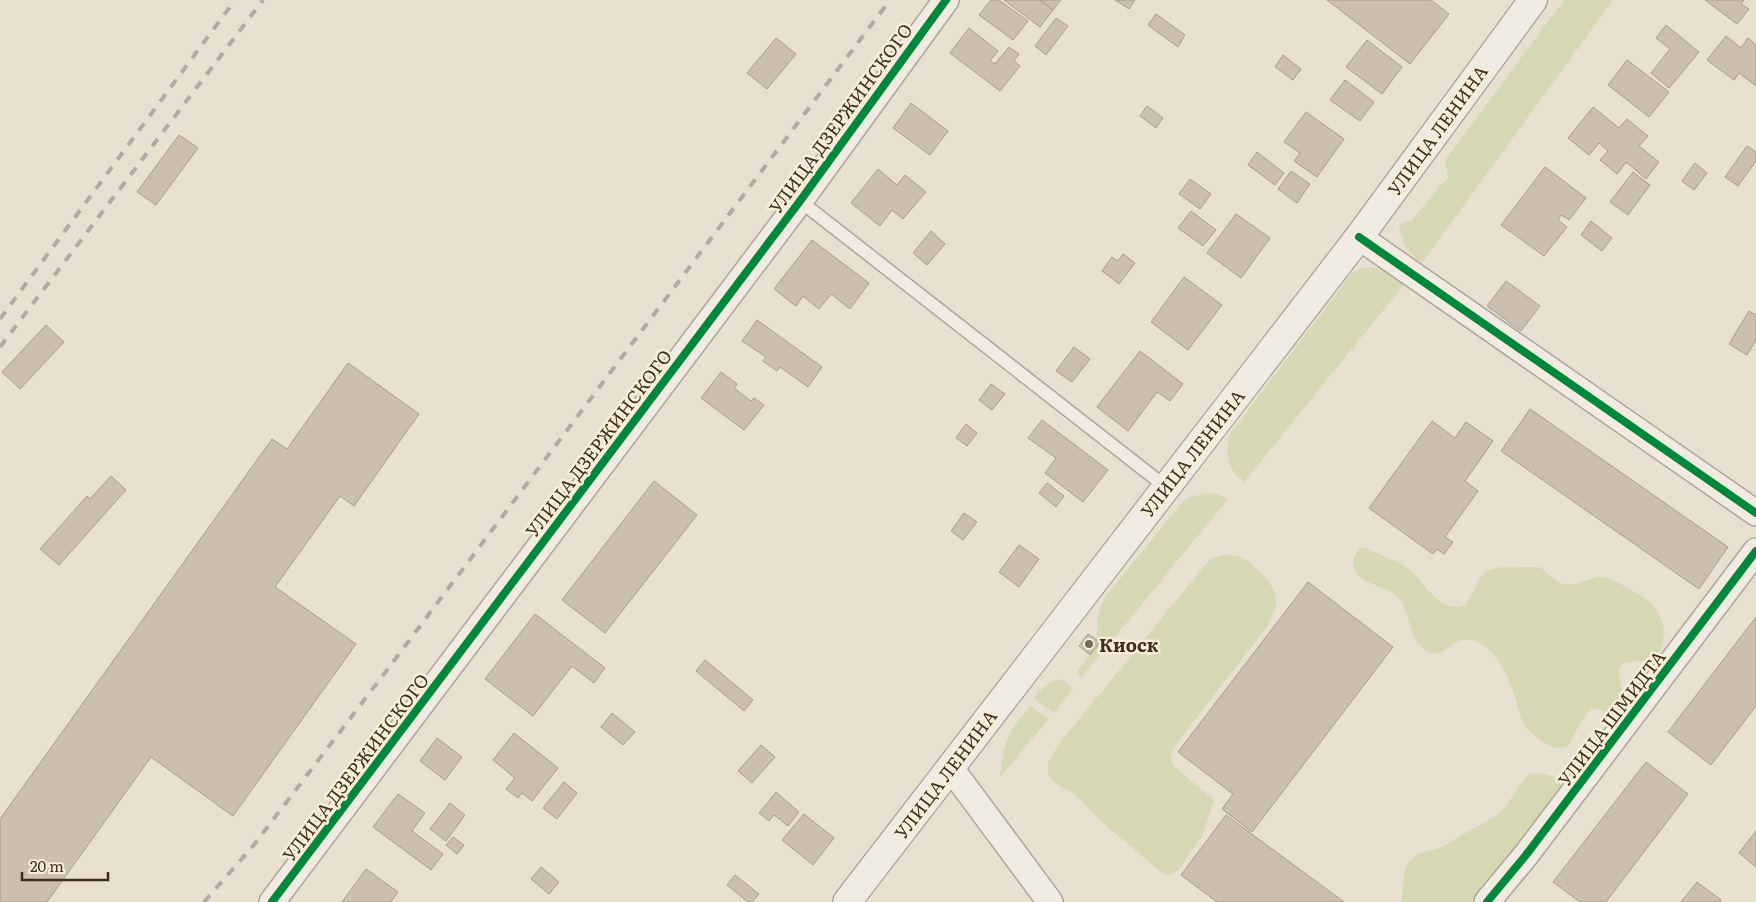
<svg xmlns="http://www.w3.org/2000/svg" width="1756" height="902" font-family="Literata,serif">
<rect width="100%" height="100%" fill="#e7e0d1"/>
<g fill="#d6d7b3">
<path d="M1564,0H1613L1422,263C1408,254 1402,244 1399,227L1402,222L1411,221L1448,177L1445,160Z"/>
<path d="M1370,267L1389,270L1407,281L1244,482C1228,471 1224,452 1230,434L1352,273L1360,269Z"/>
<path d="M1209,493L1219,494L1228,499L1082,677L1076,673L1101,641L1097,637C1097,622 1098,609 1106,596L1179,506L1189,497Z"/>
<path d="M1360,548C1369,548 1373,552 1381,555C1391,559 1402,563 1411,571C1423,582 1434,602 1451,606C1471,611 1472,589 1481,577C1493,561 1521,569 1539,567C1548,571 1554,582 1564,584C1576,587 1589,577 1601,577C1611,577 1642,595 1649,602C1657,609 1664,622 1664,632C1663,640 1662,652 1655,658C1648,663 1632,659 1622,664C1621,665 1619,671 1619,672C1619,688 1631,704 1613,715L1598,709H1591L1584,717L1568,746C1563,747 1559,749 1554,747C1545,745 1525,729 1522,721C1520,717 1520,711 1518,707C1512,686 1502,657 1483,645C1455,628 1447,659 1431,653C1403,640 1415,610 1394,594C1383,585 1359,584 1354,568C1351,560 1355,554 1360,548Z"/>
<path d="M1222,555C1227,555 1233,555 1238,556C1248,558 1273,583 1275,594C1278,605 1273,614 1269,624L1176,744C1171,753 1168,759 1175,767L1214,800L1203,835L1180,868L1173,874L1167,875L1162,873L1102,822L1075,794L1060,786L1050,778L1048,773V762L1059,744L1205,565L1212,558Z"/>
<path d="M1062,679L1073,689L1054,713L1034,698C1043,687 1048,681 1062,679Z"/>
<path d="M1031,706L1049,719L1000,777C1004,742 1006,732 1031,706Z"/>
<path d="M1531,773C1544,773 1559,774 1562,790L1483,892L1471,902H1401L1405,870L1408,863L1413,858L1418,854L1440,848L1497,815C1512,804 1516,784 1531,773Z"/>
</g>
<g fill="#cbbfb2" stroke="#a89c90">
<polygon points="991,0 999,0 1028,21 1013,40 979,15"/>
<polygon points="1004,0 1040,0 1053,10 1040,27"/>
<polygon points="1040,0 1061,0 1053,10"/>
<polygon points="1115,0 1135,0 1129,9"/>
<polygon points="1327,0 1431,0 1449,14 1410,64"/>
<polygon points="1705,0 1744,0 1741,4 1749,9 1737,24"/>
<polygon points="1156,14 1185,35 1178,47 1148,25"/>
<polygon points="1056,18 1068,26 1046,55 1035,46"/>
<polygon points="1666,25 1699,52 1669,88 1651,73 1670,49 1656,38"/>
<polygon points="969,28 998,51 990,61 995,64 1009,47 1019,54 1014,61 1020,66 1000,91 950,53"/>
<polygon points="1726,36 1741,48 1748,38 1756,45 1756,86 1739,73 1734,80 1707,60"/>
<polygon points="776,38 796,54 767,89 747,73"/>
<polygon points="1367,40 1402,67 1382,94 1346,67"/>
<polygon points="1283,55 1301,69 1293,80 1275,67"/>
<polygon points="1627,60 1669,92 1649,117 1608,85"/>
<polygon points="1345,80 1374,102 1360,121 1330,100"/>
<polygon points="911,103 948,131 930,155 893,128"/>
<polygon points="1147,106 1163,118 1156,128 1140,116"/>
<polygon points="1593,107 1619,128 1627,119 1648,136 1639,146 1659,162 1646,179 1626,162 1617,174 1600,160 1608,151 1599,143 1589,155 1568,138"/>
<polygon points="1306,112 1344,139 1317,177 1294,161 1300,153 1284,142"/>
<polygon points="179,135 198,148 156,205 137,192"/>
<polygon points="1747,146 1756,152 1756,161 1738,186 1725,177"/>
<polygon points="1257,152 1284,173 1275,185 1248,165"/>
<polygon points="1695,163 1707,173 1694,190 1682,181"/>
<polygon points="1545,167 1586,198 1569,220 1561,215 1558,220 1567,227 1544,256 1501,225"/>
<polygon points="878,169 897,185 905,175 926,192 903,219 892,210 880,226 851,203"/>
<polygon points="1291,171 1310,184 1297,203 1278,189"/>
<polygon points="1633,172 1650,185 1628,215 1610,202"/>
<polygon points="1190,179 1211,194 1200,209 1179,194"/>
<polygon points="1191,211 1216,230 1203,246 1178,228"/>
<polygon points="1236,214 1270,238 1241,278 1207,253"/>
<polygon points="1591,221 1612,238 1602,251 1581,235"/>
<polygon points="931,231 945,244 927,265 913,253"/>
<polygon points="812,240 869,283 850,309 831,294 819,309 803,296 796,306 774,289"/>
<polygon points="1123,254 1135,263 1119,284 1102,271 1112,257 1118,261"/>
<polygon points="1184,277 1222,305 1188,350 1151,322"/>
<polygon points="1506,281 1540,306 1521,331 1487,306"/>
<polygon points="1749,311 1756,315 1756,340 1747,355 1729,344"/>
<polygon points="757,320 822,367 808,387 780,367 777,371 763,361 766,357 742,341"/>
<polygon points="46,325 64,342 20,389 2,372"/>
<polygon points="1074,347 1090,359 1072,382 1056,371"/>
<polygon points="1140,351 1183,384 1170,401 1157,392 1128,431 1097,407"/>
<polygon points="348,363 419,414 354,506 340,496 275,587 356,644 233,816 151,757 47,902 0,902 0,819 272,439 287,449"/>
<polygon points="721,372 737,384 734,388 751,401 754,398 764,405 744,430 701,398"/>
<polygon points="991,384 1005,394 992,410 979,400"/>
<polygon points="1530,409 1728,547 1699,589 1501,451"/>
<polygon points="1042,420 1108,470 1083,502 1045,473 1056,458 1028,438"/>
<polygon points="1432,421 1455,438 1466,422 1493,441 1465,481 1478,491 1445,537 1453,542 1444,554 1437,549 1433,554 1369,508"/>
<polygon points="966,424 977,433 967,446 956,438"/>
<polygon points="111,476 126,490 59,565 40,549 87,496 90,499"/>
<polygon points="654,481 697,515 605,633 562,600"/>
<polygon points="1047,483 1064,496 1056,507 1039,493"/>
<polygon points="964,513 977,522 963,540 951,531"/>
<polygon points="1019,545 1039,559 1019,587 999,572"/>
<polygon points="1308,582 1393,647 1252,832 1222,809 1233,794 1178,752"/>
<polygon points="535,614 605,668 594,683 572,666 533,716 485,679"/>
<polygon points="1756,617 1756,706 1711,765 1668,732"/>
<polygon points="1088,634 1100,642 1090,655 1079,646"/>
<polygon points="705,660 753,700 744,711 696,671"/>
<polygon points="612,713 635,732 623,745 601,727"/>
<polygon points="514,733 558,768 532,801 522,793 518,798 506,789 515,778 493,760"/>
<polygon points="437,738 462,757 445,780 420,761"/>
<polygon points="761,745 775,757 752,783 738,771"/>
<polygon points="1646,762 1688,794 1606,902 1580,902 1553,882"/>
<polygon points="564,782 577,793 557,819 543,808"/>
<polygon points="776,792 799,812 788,826 774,815 769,821 759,813"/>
<polygon points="398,794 425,813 412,831 443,854 431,870 373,827"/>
<polygon points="450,803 465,815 446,841 430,829"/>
<polygon points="804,814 834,838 813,865 782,840"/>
<polygon points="1226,815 1344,902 1217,902 1181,875"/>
<polygon points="1756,831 1756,867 1739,853"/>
<polygon points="453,837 464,845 457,854 446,845"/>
<polygon points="541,867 559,882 549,894 531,879"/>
<polygon points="366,869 398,892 391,902 342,902"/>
<polygon points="735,875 759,894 752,902 748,902 727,885"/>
<polygon points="1697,882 1721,900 1720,902 1681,902"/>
</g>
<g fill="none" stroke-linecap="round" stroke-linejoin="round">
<g stroke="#ada599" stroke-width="15">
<polyline id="service" points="800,201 1166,487"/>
</g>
<g stroke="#ada599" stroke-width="28">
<g id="minor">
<polyline points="1359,237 1756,513"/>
<polyline points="950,767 1050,902"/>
<polyline points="272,902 800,201 946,0"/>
<polyline points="1487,902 1526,855 1756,551"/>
</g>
</g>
<g stroke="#9c958a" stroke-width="30">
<polyline id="secondary" points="847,902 1359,237 1533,0"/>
</g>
<use href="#service" stroke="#efebe3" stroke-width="12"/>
<use href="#minor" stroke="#efebe3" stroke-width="25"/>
<use href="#secondary" stroke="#efebe3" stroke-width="28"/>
<g stroke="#afaaa2" stroke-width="4" stroke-dasharray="9 9" stroke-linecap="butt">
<polyline points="0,319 235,0"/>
<polyline points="0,347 263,0"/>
<polyline points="204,902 253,846 384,674 890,0"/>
</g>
<g stroke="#f7eed8" stroke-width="11">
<g id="cycleway">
<polyline points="1359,237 1756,513"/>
<polyline points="272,902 800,201 946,0"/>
<polyline points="1487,902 1526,855 1756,551"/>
</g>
</g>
<use href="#cycleway" stroke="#00873e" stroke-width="8"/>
</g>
<circle fill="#786c5e" stroke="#f7eed8" stroke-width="2" cx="1089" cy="644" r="5"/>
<g text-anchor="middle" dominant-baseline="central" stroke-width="5" stroke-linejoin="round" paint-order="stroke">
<g font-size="18" fill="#3d2e20" stroke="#f7eed8">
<text transform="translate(840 118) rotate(-54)">УЛИЦА ДЗЕРЖИНСКОГО</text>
<text transform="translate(1437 130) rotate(-54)">УЛИЦА ЛЕНИНА</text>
<text transform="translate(598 443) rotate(-53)">УЛИЦА ДЗЕРЖИНСКОГО</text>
<text transform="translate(1192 453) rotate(-52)">УЛИЦА ЛЕНИНА</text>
<text transform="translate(1611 718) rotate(-53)">УЛИЦА ШМИДТА</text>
<text transform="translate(355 767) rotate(-53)">УЛИЦА ДЗЕРЖИНСКОГО</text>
<text transform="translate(945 774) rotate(-53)">УЛИЦА ЛЕНИНА</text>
</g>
<g font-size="18" font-weight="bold" fill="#3d2e20" stroke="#f7eed8" text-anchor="start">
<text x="1099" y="644">Киоск</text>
</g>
</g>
<path d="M22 872v8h86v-8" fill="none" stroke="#3d2e20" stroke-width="2.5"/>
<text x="30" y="872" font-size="15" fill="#3d2e20" stroke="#f7eed8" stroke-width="4" paint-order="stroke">20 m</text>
</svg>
